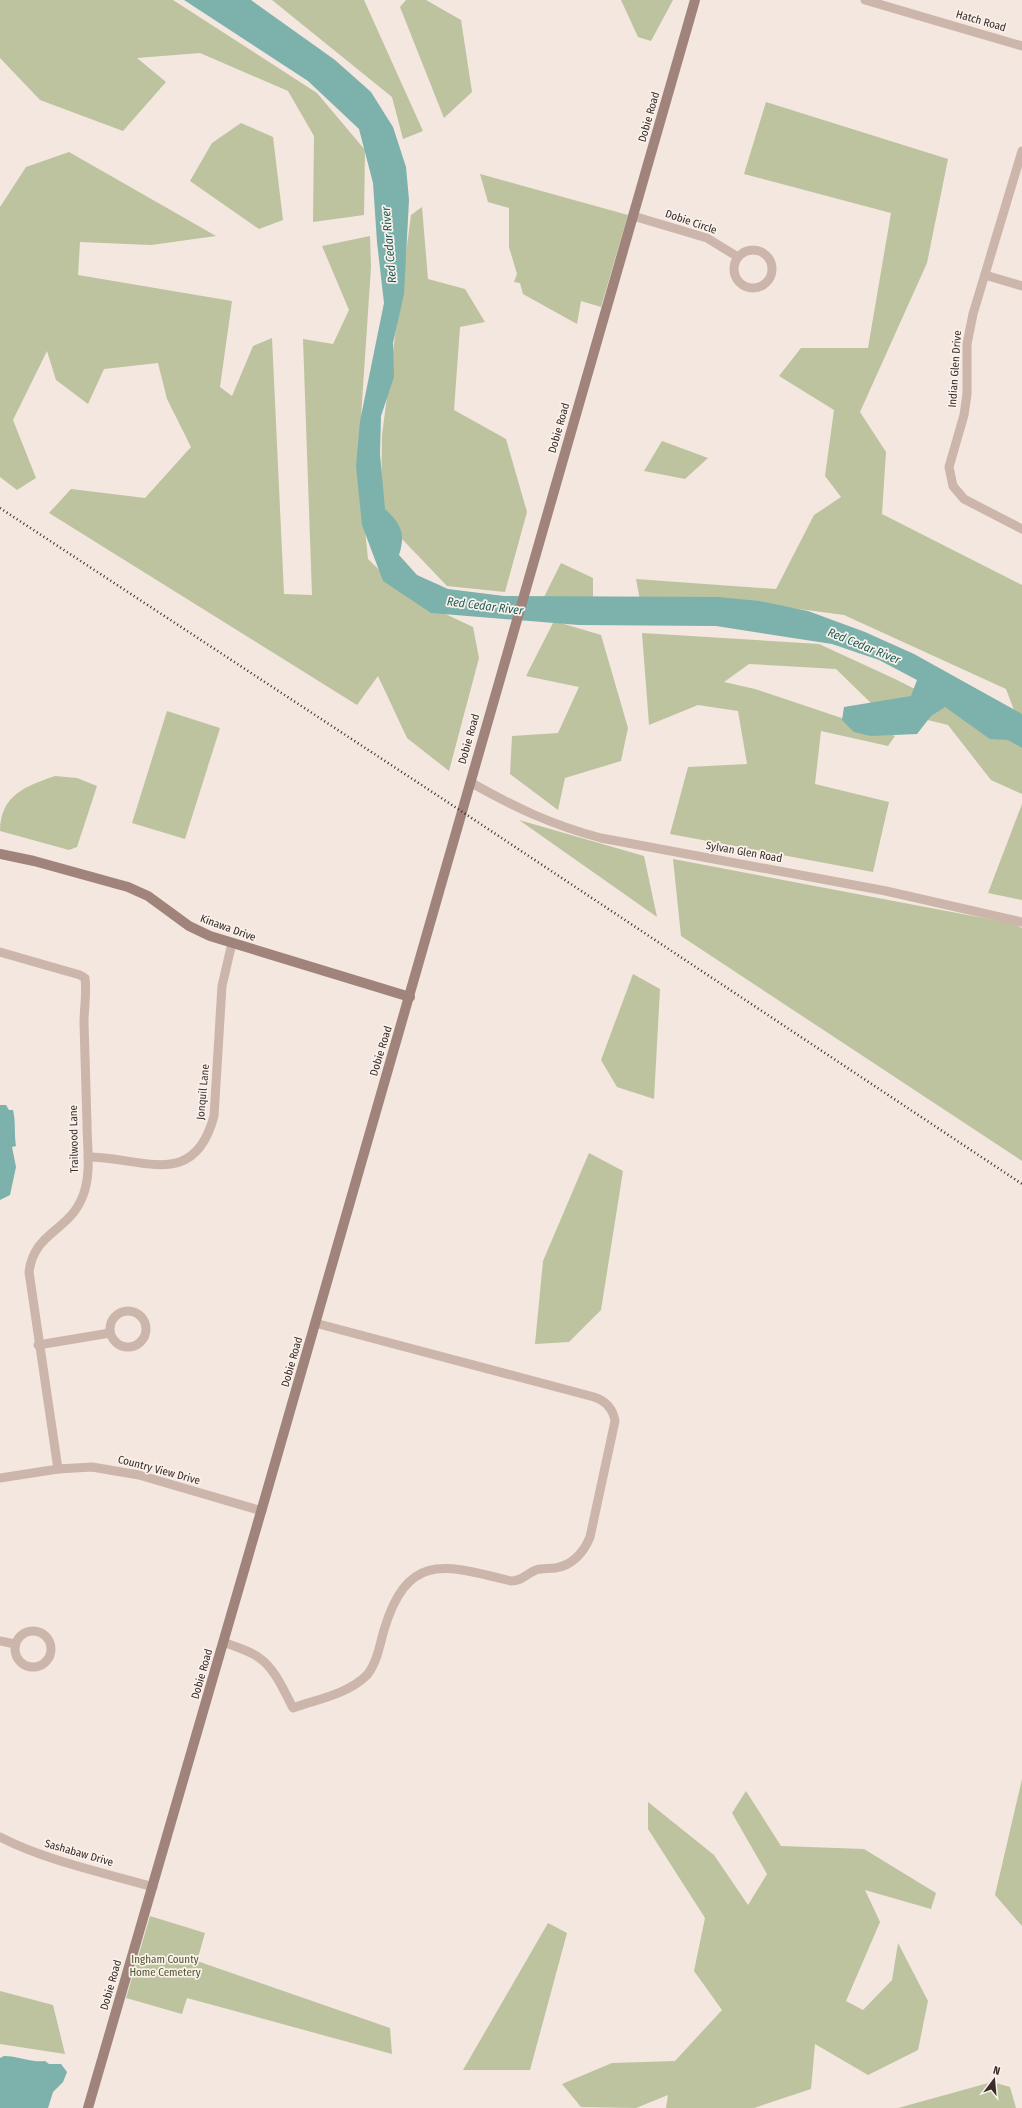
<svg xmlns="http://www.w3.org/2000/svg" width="1022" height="2108" font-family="'Fira Sans Condensed',sans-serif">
<rect width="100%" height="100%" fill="#f3e7df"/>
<g fill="#bcc39e">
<polygon points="0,0 173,0 317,93 365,150 364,215 313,222 314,136 288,91 200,53 137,58 166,82 123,131 40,100 0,58"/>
<polygon points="272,0 364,0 423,131 403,139 392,97"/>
<polygon points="406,0 426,0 461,20 472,92 444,118 400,7"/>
<polygon points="621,0 673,0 651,41 638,37"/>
<polygon points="766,102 948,159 927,263 860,412 886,452 882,514 1022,585 1022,731 1006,689 844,615 732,600 640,600 636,579 776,589 814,515 841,497 825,476 834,410 779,376 801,348 868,348 891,213 744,174"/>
<polygon points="241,123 273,137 283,220 259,229 190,181 212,143"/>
<polygon points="69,152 216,236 151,245 80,242 78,275 232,301 220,387 232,396 253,346 272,338 284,594 312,595 303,339 333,344 349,310 322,246 370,236 371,267 358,462 368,559 405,595 473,627 479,658 449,771 407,738 378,676 357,705 49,513 71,489 145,498 191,447 167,399 158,363 104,369 88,404 56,380 47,351 13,420 36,478 17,490 0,477 0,207 26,167"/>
<polygon points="480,174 628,215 601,307 581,301 577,324 523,294 520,283 514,282 517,274 509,247 509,208 488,202"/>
<polygon points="422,207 428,279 465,289 485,322 460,327 454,410 506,439 527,512 505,592 447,586 381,517 382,435 411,215"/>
<polygon points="662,441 708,458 685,479 644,471"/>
<polygon points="561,563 593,578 593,601 544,597"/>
<polygon points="554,621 601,635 628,728 621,761 565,778 558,810 510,774 512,736 558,733 579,687 526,676"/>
<polygon points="642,633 819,644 895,679 1022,743 1022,794 991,780 948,725 875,707 836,669 749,664 724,682 755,689 895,736 888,746 821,731 815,784 889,802 873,872 670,834 688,767 747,764 738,711 698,705 649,725"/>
<polygon points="167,711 220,728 185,839 132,823"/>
<path d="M55,776L77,778L97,786L77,847L69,850L0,831C0,795 26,786 55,776Z"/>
<polygon points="1022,804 1022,900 988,893"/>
<polygon points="519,820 644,856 657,917"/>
<polygon points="673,859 1015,924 1022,928 1022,1161 681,936"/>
<polygon points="633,974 660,989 654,1099 617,1087 601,1060"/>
<polygon points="589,1153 623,1171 601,1310 569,1342 535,1344 543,1261"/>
<polygon points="1022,1779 1022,1926 995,1895"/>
<polygon points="746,1791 781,1846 864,1849 936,1893 931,1909 865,1890 880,1922 846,2001 863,2010 892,1980 898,1943 928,2001 918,2050 868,2075 815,2044 811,2089 754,2108 666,2108 668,2095 636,2108 581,2107 562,2084 612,2063 675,2061 722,2010 694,1971 705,1918 648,1829 648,1802 714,1855 748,1905 767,1874 732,1813"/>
<polygon points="150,1916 205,1933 197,1961 390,2028 392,2054 187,1998 182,2014 126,1998"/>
<polygon points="548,1923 567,1933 530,2070 463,2070"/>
<polygon points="0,1991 53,2005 65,2054 0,2044"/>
<polygon points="992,2082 1010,2087 1016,2108 898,2108"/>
</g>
<g fill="#7db1ac">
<path d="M184,0H251L335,60L371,92L393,127L406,167L409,200L404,294L393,343L394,377L381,416L380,454L385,509C401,524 406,533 399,555L417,575L448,589L504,596L718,597L759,601L808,611L865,632L914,654L1022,714V748L1008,740L990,739L945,707L931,716L917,734L871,736L854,732L842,720L844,707L911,696L917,680L879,660L832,644L716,626L579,625L431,613L383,581L362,525L356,466L360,421L384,303L377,242L373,183L359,129L308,81Z"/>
<path d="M0,1105H6L9,1110H13C16,1122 14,1134 16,1146L12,1147L16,1167L10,1195L0,1200Z"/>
<path d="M4,2056C18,2056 33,2063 45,2061L49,2064H61L67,2072L63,2082L53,2092L48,2108H0V2058Z"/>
</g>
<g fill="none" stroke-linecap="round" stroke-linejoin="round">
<g stroke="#ccb5aa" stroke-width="9">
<polyline points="865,0 1022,46"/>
<polyline points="1022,151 973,314 967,344 967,394 964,415 949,467 953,486 964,499 1022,529"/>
<polyline points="633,216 707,238 738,257"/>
<circle cx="753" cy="269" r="19"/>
<polyline points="985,275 1022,286"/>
<path d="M470,782C514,807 552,825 601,838L886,891L1022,922"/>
<path d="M0,952L80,975L85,978C87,993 84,1008 84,1023C85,1057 86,1090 87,1123C87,1148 92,1175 82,1198C68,1232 34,1232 29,1272L58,1469"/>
<path d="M88,1157C142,1157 194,1191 214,1116L222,986L232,943"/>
<circle cx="128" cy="1329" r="18"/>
<polyline points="38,1345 110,1333"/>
<polyline points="0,1478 58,1469 92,1467 139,1475 262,1511"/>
<circle cx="33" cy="1649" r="18"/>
<polyline points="0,1641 15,1644"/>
<path d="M224,1642C235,1647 248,1650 258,1657C275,1668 284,1691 293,1708C318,1699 348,1694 367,1675C377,1663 380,1644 384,1630C408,1551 445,1565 511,1581C522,1581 526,1574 536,1570C542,1568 548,1569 555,1568C572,1566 584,1552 590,1537L615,1421C613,1409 606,1401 594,1397L315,1323"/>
<path d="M0,1837C44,1860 104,1873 153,1887"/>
</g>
<g stroke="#a0837b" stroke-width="10">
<polyline points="0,854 34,861 128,887 148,896 189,926 210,936 410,997"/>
<polyline points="88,2108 265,1498 695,0"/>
</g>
<polyline stroke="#392c2a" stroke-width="2.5" stroke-dasharray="1 3" stroke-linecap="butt" points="0,508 452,805 1022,1184"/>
</g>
<g text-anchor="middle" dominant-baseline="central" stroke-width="3.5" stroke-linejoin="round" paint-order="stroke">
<g font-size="11" fill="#392c2a" stroke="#faf1eb">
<text transform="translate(981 21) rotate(16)">Hatch Road</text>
<text transform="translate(649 117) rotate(-74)">Dobie Road</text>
<text transform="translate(691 222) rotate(19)">Dobie Circle</text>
<text transform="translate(955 369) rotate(-86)">Indian Glen Drive</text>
<text transform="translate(559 428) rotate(-74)">Dobie Road</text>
<text transform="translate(469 739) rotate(-74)">Dobie Road</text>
<text transform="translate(744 852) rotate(10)">Sylvan Glen Road</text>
<text transform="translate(228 928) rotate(20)">Kinawa Drive</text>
<text transform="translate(381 1051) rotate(-73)">Dobie Road</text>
<text transform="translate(203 1092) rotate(-85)">Jonquil Lane</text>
<text transform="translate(74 1139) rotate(-91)">Trailwood Lane</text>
<text transform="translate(292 1362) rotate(-74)">Dobie Road</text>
<text transform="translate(159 1470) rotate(15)">Country View Drive</text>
<text transform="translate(202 1674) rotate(-74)">Dobie Road</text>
<text transform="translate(79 1853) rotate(16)">Sashabaw Drive</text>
<text transform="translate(111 1985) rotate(-74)">Dobie Road</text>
</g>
<g font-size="11" fill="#4e582d" stroke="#faf1eb">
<text x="165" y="1959">Ingham County<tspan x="165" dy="13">Home Cemetery</tspan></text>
</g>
<g font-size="12" font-style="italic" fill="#1e5c57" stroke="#faf1eb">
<text transform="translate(389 245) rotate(-95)">Red Cedar River</text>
<text transform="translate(485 606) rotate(7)">Red Cedar River</text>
<text transform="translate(864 646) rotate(22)">Red Cedar River</text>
</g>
</g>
<g transform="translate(994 2080) rotate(16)" stroke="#faf1eb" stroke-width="3" paint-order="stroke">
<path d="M0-3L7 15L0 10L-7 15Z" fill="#392c2a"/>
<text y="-6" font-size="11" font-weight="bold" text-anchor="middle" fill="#392c2a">N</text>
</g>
</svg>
